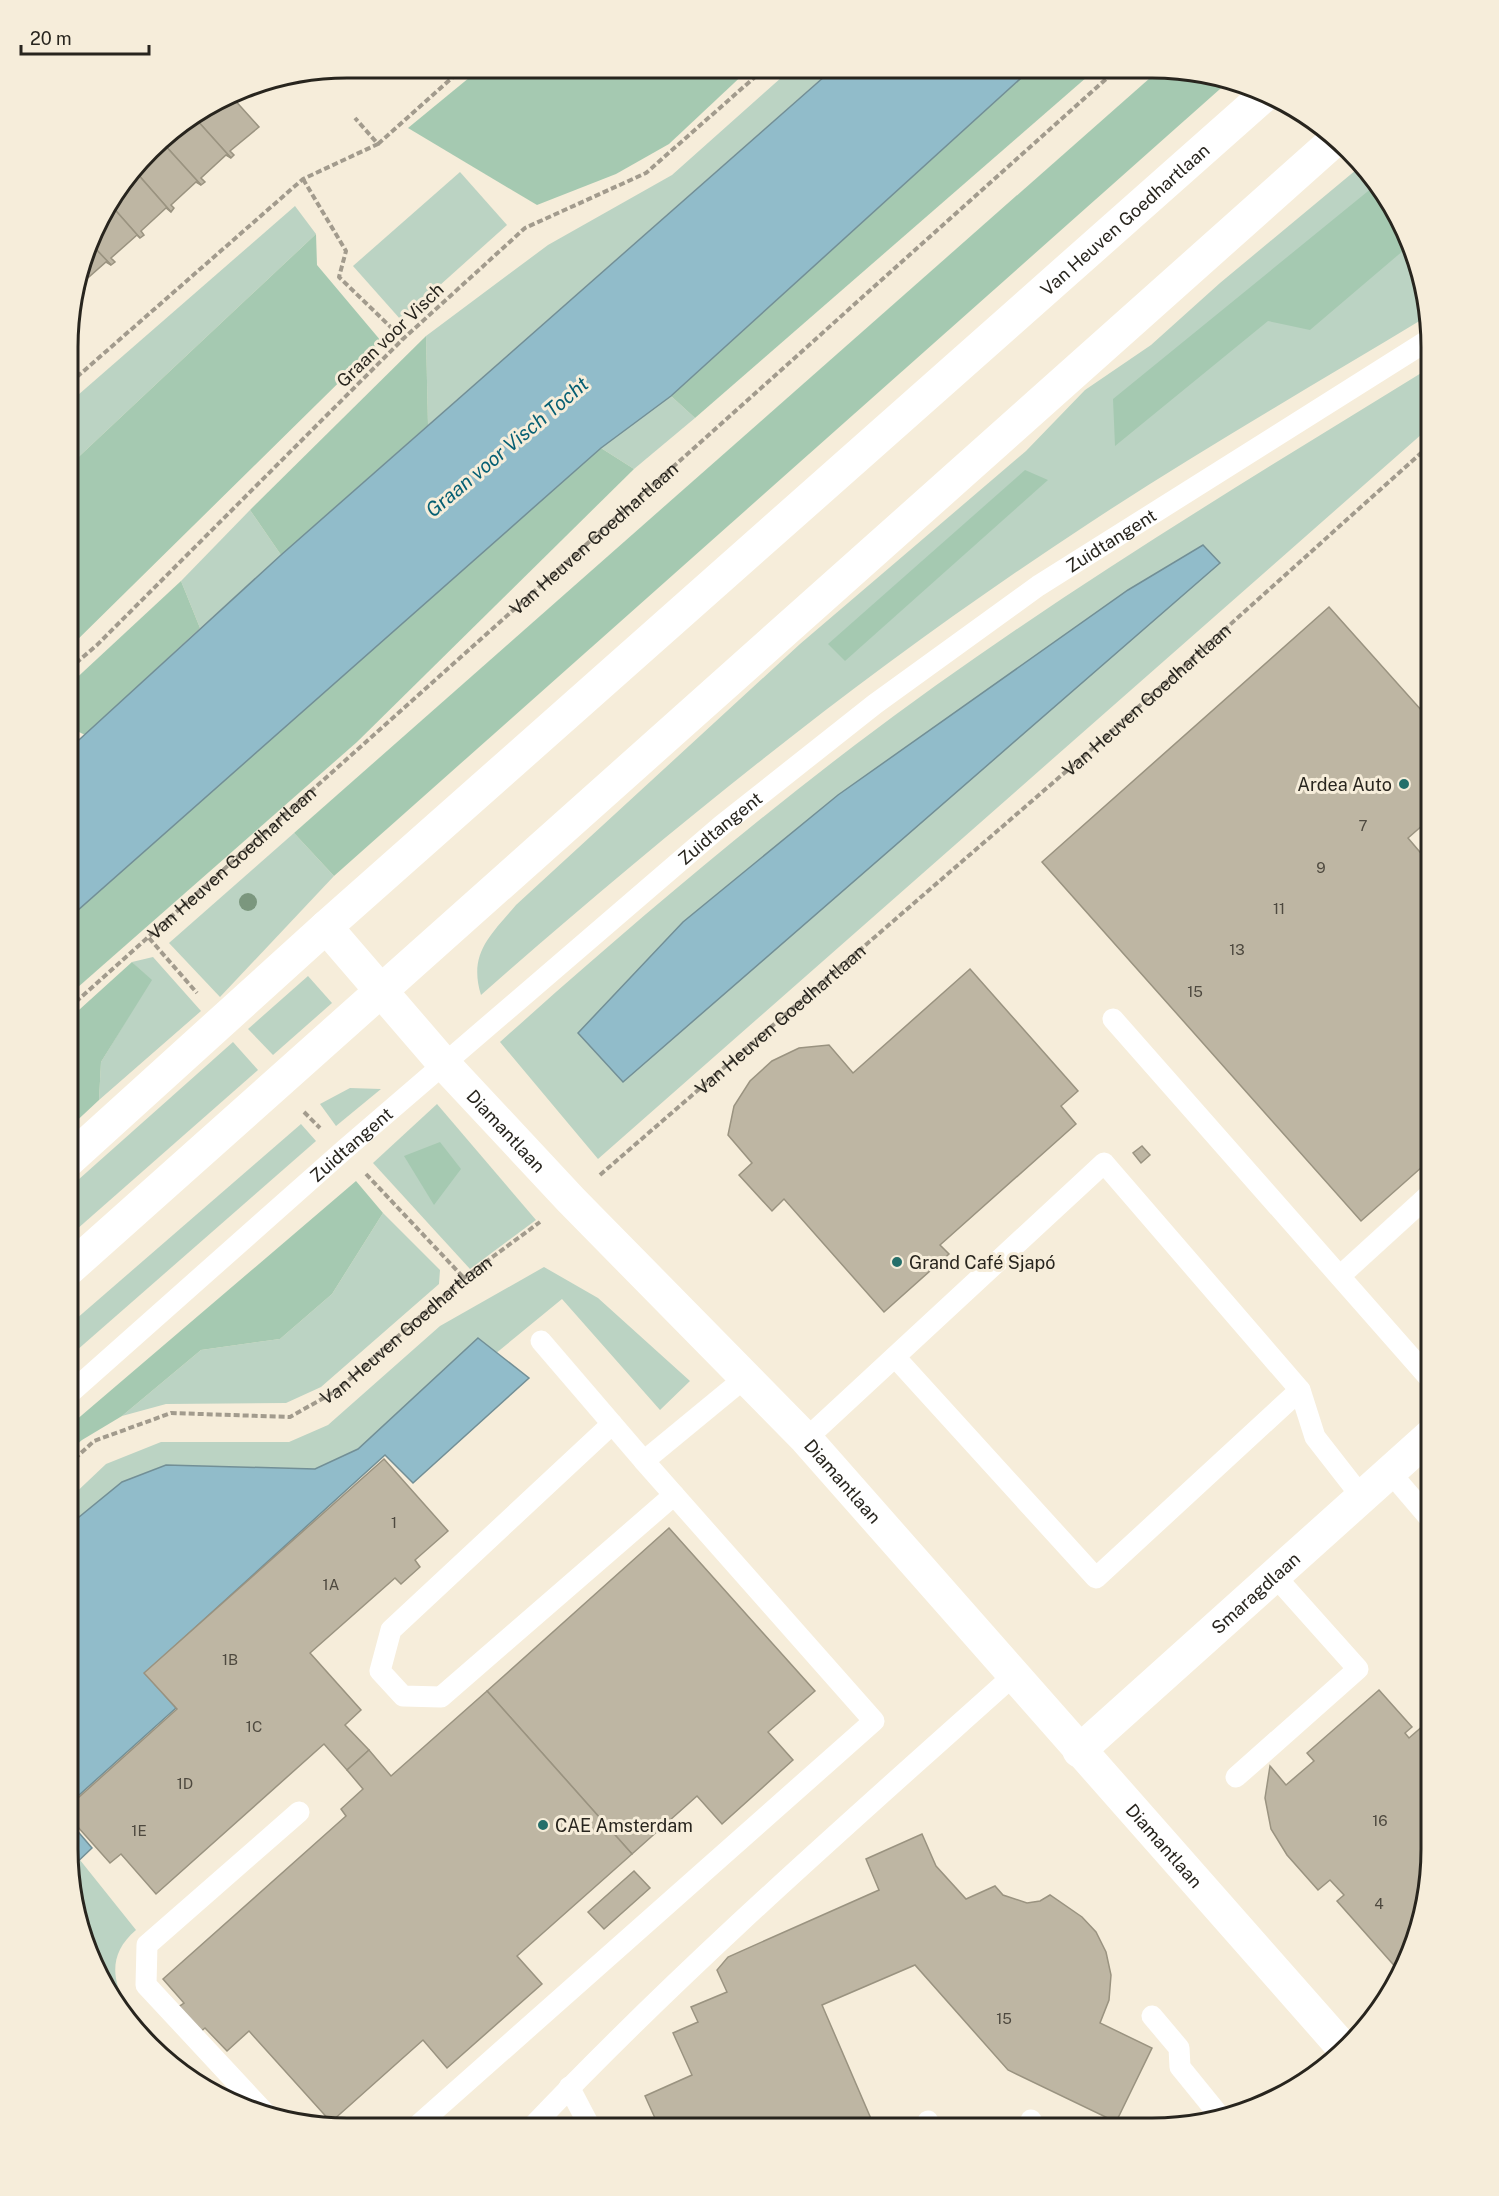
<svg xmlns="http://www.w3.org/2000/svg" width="1499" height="2196" font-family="'Public Sans',sans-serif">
<rect width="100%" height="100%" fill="#f6edda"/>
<g fill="#bbd3c3" fill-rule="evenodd">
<polygon points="791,69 832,69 428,425 426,336 548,245 672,175"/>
<path d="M1362,165L1374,176L1410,239L1426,317C1314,385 1200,450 1091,522C875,663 674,825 481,995C468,953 491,935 516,905L800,644L1026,451L1085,390L1151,345L1220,283Z"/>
<polygon points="460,172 507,225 401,320 353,266"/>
<polygon points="295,206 316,234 70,465 70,402"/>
<path d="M1431,367V426L598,1159L500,1042C615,939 733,838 855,745C1038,606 1236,487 1431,367ZM1128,590L623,1082L578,1033L683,922L838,795Z"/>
<polygon points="671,396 695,418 634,469 601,448"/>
<polygon points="250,510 281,555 200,628 181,581"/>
<polygon points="294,833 334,876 220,997 169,943"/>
<polygon points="153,957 201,1011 99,1100 101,1062 151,980 132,962"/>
<polygon points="308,976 332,1003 273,1055 248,1029"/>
<polygon points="233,1042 258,1070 68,1237 69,1188"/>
<polygon points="350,1088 381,1089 336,1126 320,1104"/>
<polygon points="437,1104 536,1220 470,1269 373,1163"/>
<polygon points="301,1124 316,1141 68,1358 68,1326"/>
<polygon points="383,1213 440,1270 439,1284 321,1387 286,1403 166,1404 122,1416 201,1350 280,1339 332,1294"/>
<polygon points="544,1267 598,1298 690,1381 660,1410 562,1299 495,1354 478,1338 358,1449 315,1469 166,1465 122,1482 68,1526 68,1500 106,1464 161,1442 289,1442 328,1425 440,1326"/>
<path d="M80,1860L136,1930C89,1970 133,2016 159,2053L125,2020L89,1957L71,1868Z"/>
</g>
<g fill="#a5c9b1">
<polygon points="481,68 749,69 669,144 616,174 537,205 408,128"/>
<polygon points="1031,69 1095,70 695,418 671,396"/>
<polygon points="1159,70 1189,70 1229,81 334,876 294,833"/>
<polygon points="1378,183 1411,244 1310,330 1268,321 1115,446 1113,399"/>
<polygon points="316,234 317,265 381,341 69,648 70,465"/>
<polygon points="426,336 428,425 281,555 250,510"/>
<polygon points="601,448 634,469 357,742 69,995 69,918"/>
<polygon points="1025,470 1048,480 845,661 828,644"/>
<polygon points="181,581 200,628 85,735 69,727 69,685"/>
<polygon points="132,962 152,980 101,1062 99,1100 69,1128 69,1019"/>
<polygon points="440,1142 461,1169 434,1205 404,1156"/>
<polygon points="356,1181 383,1213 332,1294 280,1339 201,1350 122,1416 82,1440 68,1452 68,1427"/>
</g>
<g fill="#91bcca" stroke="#728f96" stroke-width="1.5">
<polygon points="833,69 1031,69 671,396 601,448 69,918 69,749 281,555"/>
<polygon points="1203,545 1220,563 623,1082 578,1033 683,922 838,795 1128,590"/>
<polygon points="478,1338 529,1378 413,1483 385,1455 145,1673 176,1708 68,1805 68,1526 122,1482 166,1465 315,1469 358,1449"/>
<polygon points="68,1820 92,1848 71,1868 68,1849"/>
</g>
<g fill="#beb6a3" stroke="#9a9380" stroke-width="1.5">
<polygon points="232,97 259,127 230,151 234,155 231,158 195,118"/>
<polygon points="195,118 231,158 226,155 201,178 205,182 201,185 162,142"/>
<polygon points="162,142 201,185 196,182 171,205 174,208 171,212 135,171"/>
<polygon points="135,171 171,212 166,208 141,231 144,235 140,238 109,203"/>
<polygon points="109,203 140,238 137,235 111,258 115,262 111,265 92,245"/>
<polygon points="92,245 111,265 106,262 81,284 85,289 80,293 77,289"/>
<polygon points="1329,607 1431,721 1431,818 1408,838 1431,865 1431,1159 1361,1221 1042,862"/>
<polygon points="970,969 1078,1091 1061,1106 1076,1124 940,1245 949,1254 884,1312 784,1199 772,1211 739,1175 752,1163 728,1135 734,1106 750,1081 772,1061 799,1048 829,1045 853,1073"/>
<polygon points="1142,1146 1150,1155 1141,1163 1133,1153"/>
<polygon points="384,1459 448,1531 415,1560 420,1567 401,1584 395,1578 310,1653 361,1710 345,1725 369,1750 347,1770 324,1744 156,1894 121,1854 110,1863 68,1816 68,1807 177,1709 144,1673"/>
<polygon points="669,1528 815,1691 768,1732 793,1760 722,1824 697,1796 632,1854 487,1691"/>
<polygon points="1379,1690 1412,1727 1405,1733 1409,1738 1431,1719 1431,1868 1417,1939 1399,1971 1337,1901 1344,1895 1330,1880 1318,1890 1287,1855 1271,1829 1265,1798 1270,1766 1286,1785 1314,1761 1307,1753"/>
<polygon points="487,1691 632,1854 517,1956 542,1984 447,2068 423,2040 331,2122 249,2031 227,2051 205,2028 199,2033 177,2008 184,2003 163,1979 346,1816 341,1809 363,1789 347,1770 369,1750 391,1776"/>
<polygon points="922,1834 936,1866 966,1899 995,1886 1003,1895 1027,1903 1040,1901 1050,1895 1082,1917 1096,1932 1106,1952 1111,1975 1109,2000 1100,2023 1152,2048 1116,2122 1008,2070 915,1965 822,2005 875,2128 659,2127 645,2096 692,2075 673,2033 698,2022 691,2007 727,1992 717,1970 728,1957 879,1890 866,1859"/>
<polygon points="634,1871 650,1888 604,1929 588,1912"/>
</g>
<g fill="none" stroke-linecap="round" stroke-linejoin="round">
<g stroke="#a29b8d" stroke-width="4" stroke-dasharray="6 3" stroke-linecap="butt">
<polyline points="440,68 450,79"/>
<polyline points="378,144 463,68"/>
<polyline points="303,179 346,251 339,277 403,339"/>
<polyline points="70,383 303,179 378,144 355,118"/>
<polyline points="69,669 97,645 403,339 525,228 646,173 764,69"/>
<polyline points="149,938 197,993"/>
<path id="s1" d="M69,1008L1116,70"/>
<polyline points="304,1112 320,1128"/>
<polyline points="366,1174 464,1278"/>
<path id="s2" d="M600,1175L1085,755L1431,444"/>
<path id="s3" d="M68,1465L94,1441L171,1413L290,1417L336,1391L464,1278L540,1222"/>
</g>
<g stroke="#fff" stroke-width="21">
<polyline points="1113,1019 1431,1380"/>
<polyline points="1340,1276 1431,1193"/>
<polyline points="541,1341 644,1461 746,1377"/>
<polyline points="895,1357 1096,1578 1300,1390"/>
<path id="s4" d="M68,1395L344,1150L722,825L875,704L1038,586L1430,339"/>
<polyline points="612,1424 391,1630 380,1671 403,1696 441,1697 674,1495"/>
<polyline points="806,1439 1104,1163 1300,1390 1315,1437 1361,1496"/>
<polyline points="1389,1471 1431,1520"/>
<polyline points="1236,1777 1358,1669 1274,1575"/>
<polyline points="1152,2016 1179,2048 1180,2067 1219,2115"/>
<polyline points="569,2087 590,2127"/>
<polyline points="266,2114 146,1985 147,1945 299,1812"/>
<polyline points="1031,2120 1035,2128"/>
<polyline points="928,2121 930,2128"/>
<polyline points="417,2126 874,1721 644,1461"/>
<path d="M532,2127C684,1967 850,1822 1014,1675"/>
</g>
<g stroke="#fff" stroke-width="33">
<path id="s5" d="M326,927L444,1064L571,1200L806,1439L1344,2049"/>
<path id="s6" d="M1079,1751L1431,1435"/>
</g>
<g stroke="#fff" stroke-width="33">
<path id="s7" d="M69,1160L326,927L1267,93"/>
<polyline points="68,1270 1336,139"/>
</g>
</g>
<circle fill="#7b977e" cx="248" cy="902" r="9"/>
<g fill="#256f6a" stroke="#f6edda" stroke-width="2">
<circle cx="1404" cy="784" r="6"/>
<circle cx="897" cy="1262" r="6"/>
<circle cx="543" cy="1825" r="6"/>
</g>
<g text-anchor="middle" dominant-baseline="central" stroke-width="6" stroke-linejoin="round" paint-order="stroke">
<g font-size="15" fill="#4e493f">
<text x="1363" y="825">7</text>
<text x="1321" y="867">9</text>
<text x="1279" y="908">11</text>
<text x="1237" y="949">13</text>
<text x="1195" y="991">15</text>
<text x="394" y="1522">1</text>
<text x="331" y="1584">1A</text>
<text x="230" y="1659">1B</text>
<text x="254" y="1726">1C</text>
<text x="185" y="1783">1D</text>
<text x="1380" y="1820">16</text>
<text x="139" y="1830">1E</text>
<text x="1379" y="1903">4</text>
<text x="1004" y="2018">15</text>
</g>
<g font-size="18" fill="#28251e" stroke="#f6edda">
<text stroke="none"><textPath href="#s7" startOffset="1414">Van Heuven Goedhartlaan</textPath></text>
<text transform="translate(390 335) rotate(-44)">Graan voor Visch</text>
<text stroke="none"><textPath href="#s1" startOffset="704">Van Heuven Goedhartlaan</textPath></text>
<text stroke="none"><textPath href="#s4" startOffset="1350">Zuidtangent</textPath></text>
<text stroke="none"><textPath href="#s2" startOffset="724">Van Heuven Goedhartlaan</textPath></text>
<text stroke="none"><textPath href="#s4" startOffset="864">Zuidtangent</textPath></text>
<text stroke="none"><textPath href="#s1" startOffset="218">Van Heuven Goedhartlaan</textPath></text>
<text stroke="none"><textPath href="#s2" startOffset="238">Van Heuven Goedhartlaan</textPath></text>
<text stroke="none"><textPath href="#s5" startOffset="272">Diamantlaan</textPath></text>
<text stroke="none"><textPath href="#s4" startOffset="378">Zuidtangent</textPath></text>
<text stroke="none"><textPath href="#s3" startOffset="382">Van Heuven Goedhartlaan</textPath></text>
<text stroke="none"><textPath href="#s5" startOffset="758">Diamantlaan</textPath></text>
<text stroke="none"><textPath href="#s6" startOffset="237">Smaragdlaan</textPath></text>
<text stroke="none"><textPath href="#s5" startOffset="1244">Diamantlaan</textPath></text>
</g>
<g font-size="18" fill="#28251e" stroke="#f6edda" text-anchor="start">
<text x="1392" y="784" text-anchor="end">Ardea Auto</text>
<text x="909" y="1262">Grand Café Sjapó</text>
<text x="555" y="1825">CAE Amsterdam</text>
</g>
<g font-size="20" font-style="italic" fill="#065f73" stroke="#f6edda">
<text transform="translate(507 447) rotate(-40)">Graan voor Visch Tocht</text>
</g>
</g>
<path d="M0 0H1499V2196H0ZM347 78H1152A269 269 0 0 1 1421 347V1849A269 269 0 0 1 1152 2118H347A269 269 0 0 1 78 1849V347A269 269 0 0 1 347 78Z" fill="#f6edda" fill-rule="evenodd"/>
<path fill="none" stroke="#28251e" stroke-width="3" d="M347 78H1152A269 269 0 0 1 1421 347V1849A269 269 0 0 1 1152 2118H347A269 269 0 0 1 78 1849V347A269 269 0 0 1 347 78Z"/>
<path d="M21 45v9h128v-9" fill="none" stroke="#28251e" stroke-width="3"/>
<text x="30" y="45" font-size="18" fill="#28251e" stroke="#f6edda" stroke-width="4.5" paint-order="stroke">20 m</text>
</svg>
